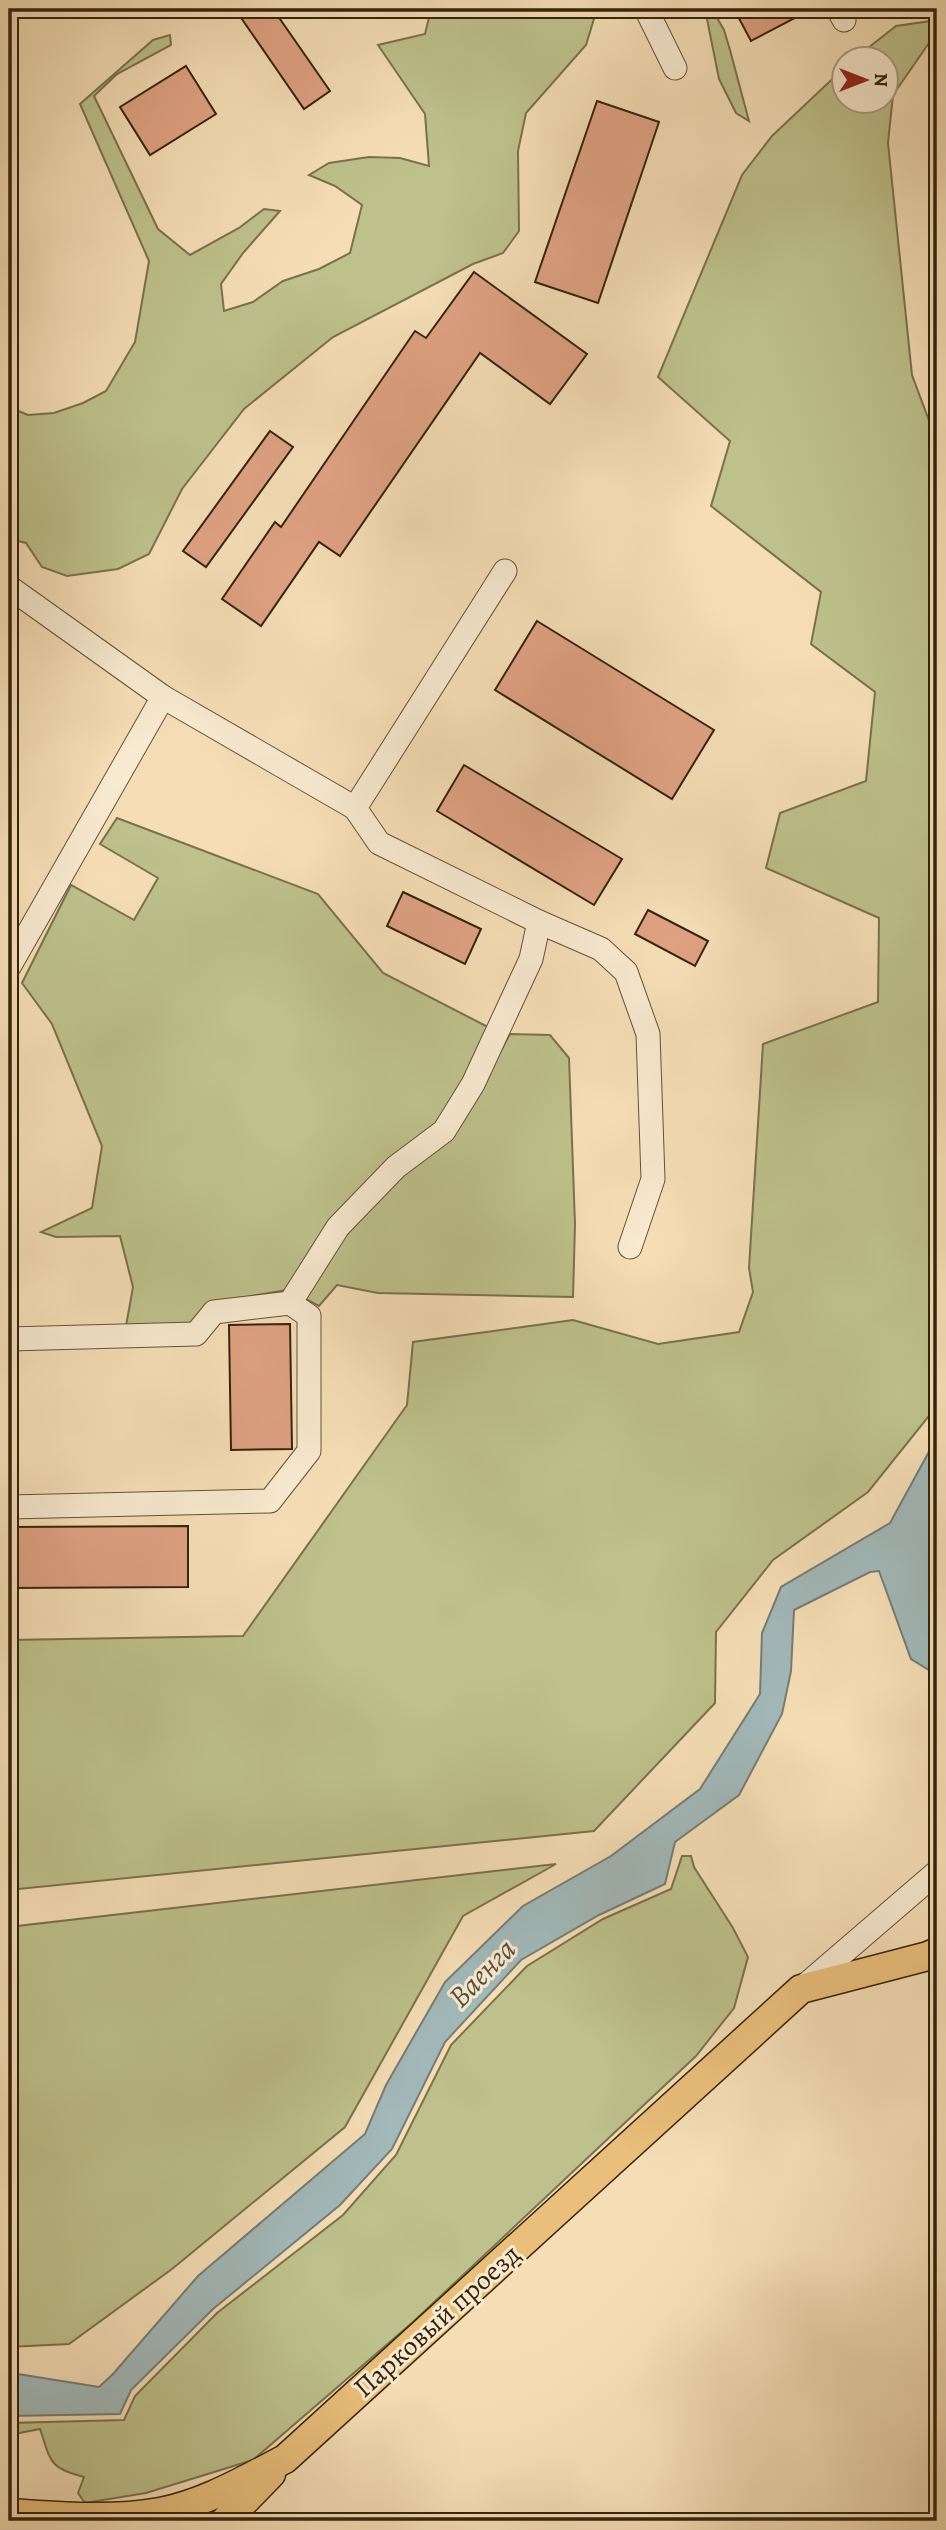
<svg xmlns="http://www.w3.org/2000/svg" width="946" height="2530" font-family="Alegreya,serif">
<rect width="100%" height="100%" fill="#f5deb6"/>
<filter id="stains"><feTurbulence type="fractalNoise" baseFrequency=".00286" numOctaves="4"/><feColorMatrix values="0 0 0 0 .2 0 0 0 0 .09 0 0 0 0 .02 0 0 0 .5 -.17"/></filter>
<radialGradient id="worn" r=".72"><stop offset=".6" stop-color="#630" stop-opacity="0"/><stop offset="1" stop-color="#630" stop-opacity=".3"/></radialGradient>
<g fill="#bec18c" stroke="#7a724c" stroke-width="2">
<polygon points="431,9 597,9 586,45 526,113 518,151 519,231 503,253 473,264 333,337 244,409 182,489 149,554 118,569 67,576 42,567 26,543 9,539 9,407 28,415 54,413 83,403 106,391 135,342 149,261 80,104 153,40 170,35 171,45 117,74 94,96 158,229 190,255 239,228 264,209 280,211 243,253 221,284 224,311 253,302 283,281 319,269 350,253 362,205 335,186 309,175 329,163 369,157 400,158 429,166 425,114 378,45 425,34"/>
<polygon points="705,9 712,9 724,30 730,50 749,121 736,113 719,79"/>
<polygon points="931,21 931,40 893,95 888,143 912,375 937,442 937,1406 868,1492 773,1560 716,1632 715,1703 594,1831 9,1890 9,1640 243,1636 407,1405 413,1342 573,1320 658,1344 739,1332 753,1292 749,1268 763,1044 878,1002 879,918 766,868 780,813 866,781 875,692 811,644 821,592 711,506 730,441 658,377 742,175 772,136 844,68 844,102 886,102 886,60 854,59 896,26"/>
<polygon points="117,818 318,894 383,973 488,1027 472,1068 439,1127 287,1290 221,1301 187,1327 126,1326 133,1287 120,1236 56,1237 41,1232 92,1208 102,1146 52,1024 22,983 71,885 134,920 158,878 100,844"/>
<polygon points="510,1034 550,1035 569,1058 575,1224 573,1297 378,1293 337,1285 319,1306 302,1297 342,1235 478,1091"/>
<path d="M682,1856H691L694,1867L733,1928L748,1957L734,2008L696,2056L413,2322L253,2460L146,2493L85,2503L78,2493L84,2477C48,2468 51,2461 40,2429L9,2435V2423L124,2420L135,2396L217,2313L343,2215L396,2155L451,2045L527,1966L603,1919L671,1889Z"/>
<polygon points="556,1864 463,1916 345,2127 172,2269 69,2344 9,2347 9,1927"/>
</g>
<polygon fill="#a2b9ba" stroke="#767d75" stroke-width="2" points="937,1437 937,1675 911,1659 879,1571 870,1572 794,1610 791,1671 782,1714 739,1795 675,1842 665,1884 599,1915 521,1960 445,2042 392,2149 340,2205 213,2309 131,2390 120,2414 9,2416 9,2375 18,2374 99,2387 113,2374 198,2276 365,2134 386,2085 445,1982 523,1906 611,1856 700,1789 760,1694 762,1633 781,1587 890,1523"/>
<g fill="#dfa283" stroke="#35230d" stroke-width="2">
<polygon points="235,9 273,9 330,91 304,109"/>
<polygon points="734,9 812,9 751,41"/>
<polygon points="186,66 216,114 150,155 120,107"/>
<polygon points="597,101 659,122 598,303 535,282"/>
<polygon points="474,272 587,354 550,404 480,353 340,556 319,542 261,626 222,599 275,522 281,527 415,331 426,338"/>
<polygon points="270,431 293,447 206,567 183,551"/>
<polygon points="537,621 714,730 672,799 495,690"/>
<polygon points="464,765 622,859 594,905 437,811"/>
<polygon points="403,892 481,929 465,964 387,926"/>
<polygon points="648,910 708,941 695,966 635,934"/>
<polygon points="290,1324 292,1449 231,1450 229,1325"/>
<polygon points="188,1526 188,1587 9,1588 9,1527"/>
</g>
<g fill="none" stroke-linecap="round" stroke-linejoin="round">
<g stroke="#655237" stroke-width="25">
<g id="minor">
<polyline points="646,9 675,68"/>
<polyline points="838,9 844,20"/>
<polyline points="9,587 163,697 355,808 505,571"/>
<polyline points="355,808 379,843 539,922 601,949 626,972 648,1034 653,1179 630,1247"/>
<polyline points="9,967 163,697"/>
<polyline points="290,1303 338,1227 396,1167 444,1131 473,1084 531,959 539,922"/>
<polyline points="9,1339 196,1334 214,1312 290,1303 309,1316 309,1451 270,1501 9,1507"/>
<polyline points="801,1989 937,1872"/>
</g>
</g>
<g stroke="#35230d" stroke-width="31">
<g id="major">
<path d="M9,2513C59,2516 110,2521 160,2512C204,2504 246,2479 285,2459L801,1989L928,1956L937,1952"/>
<polyline points="225,2521 271,2474"/>
</g>
</g>
<use href="#minor" stroke="#f8ead0" stroke-width="23"/>
<use href="#major" stroke="#eabf7b" stroke-width="28"/>
</g>
<g text-anchor="middle" dominant-baseline="central" stroke-width="6" stroke-linejoin="round" paint-order="stroke">
<g font-size="28" fill="#35230d" stroke="#f8ead0">
<text transform="translate(437 2321) rotate(-42)">Парковый проезд</text>
</g>
<g font-size="30" font-style="italic" fill="#565041" stroke="#f8ead0">
<text transform="translate(482 1973) rotate(-46)">Ваенга</text>
</g>
</g>
<rect width="946" height="2530" fill="none" stroke="#f5deb6" stroke-width="35"/>
<rect x="10" y="10" width="925" height="2509" fill="none" stroke="#35230d" stroke-width="3.5"/>
<rect x="18" y="18" width="911" height="2495" fill="none" stroke="#35230d" stroke-width="2"/>
<g transform="translate(865 80) rotate(90)"><circle r="33" fill="#f8ead0" stroke="#aa9a82" stroke-width="2"/>
<path d="M0-5L12 26L0 18L-12 26Z" fill="#8f2418"/>
<text y="-10" font-size="19" font-weight="bold" text-anchor="middle" fill="#35230d">N</text>
</g>
<rect width="100%" height="100%" filter="url(#stains)"/>
<rect width="100%" height="100%" fill="url(#worn)"/>
</svg>
